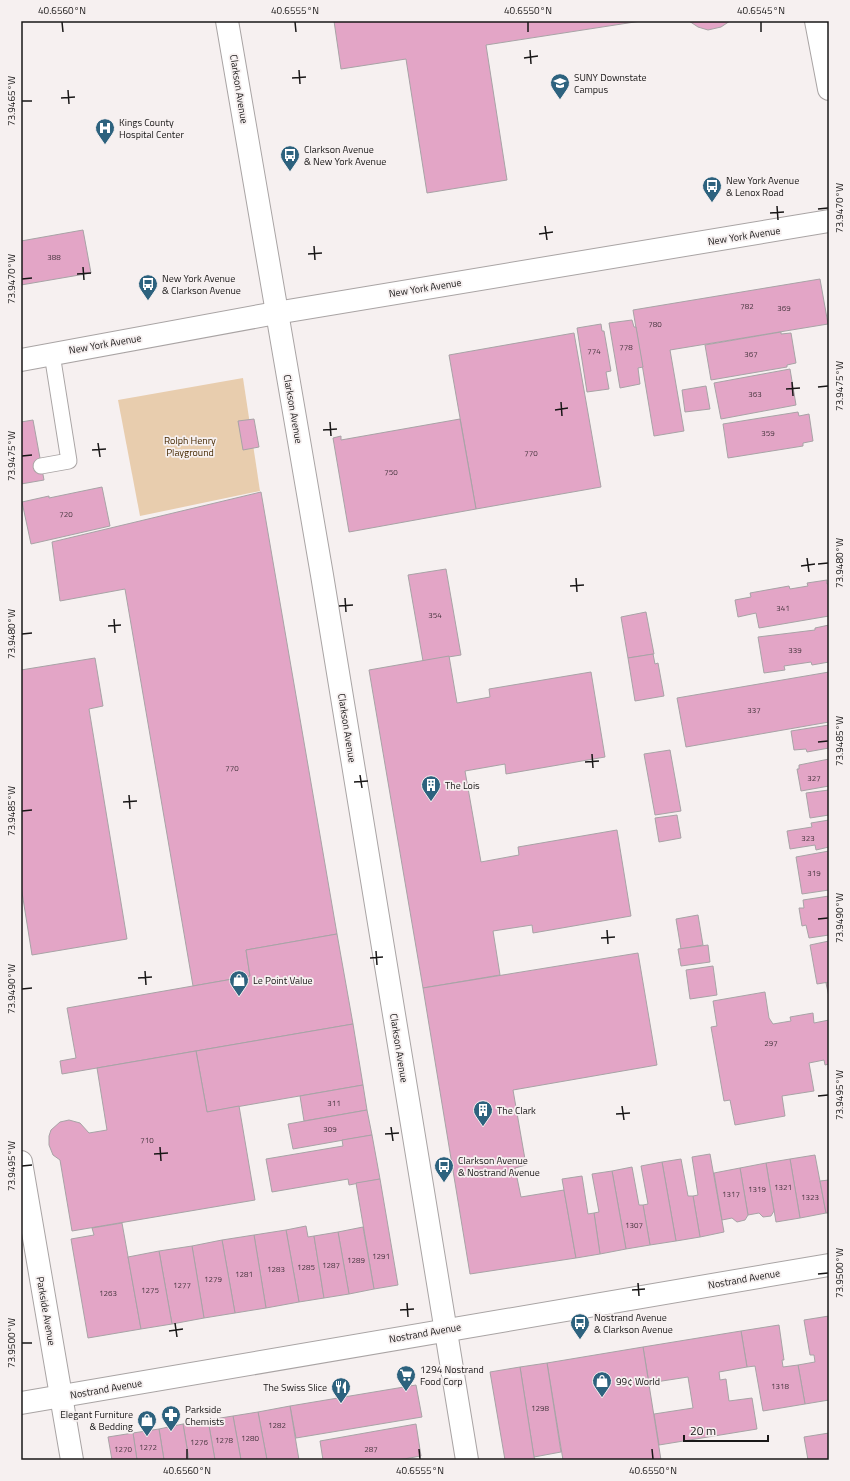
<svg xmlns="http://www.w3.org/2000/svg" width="850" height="1481" font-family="'Titillium Web',sans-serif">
<rect width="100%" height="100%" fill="#f6f0f0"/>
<polygon fill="#e8cdae" points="243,378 260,491 140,516 118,400"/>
<g fill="#e3a5c6" stroke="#a8a3a6">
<polygon points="334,21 641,21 486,45 507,180 427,193 406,59 341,69"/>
<polygon points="689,21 730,21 721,27 708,30 698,27"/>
<polygon points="83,230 91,273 21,285 21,241"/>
<polygon points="820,279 828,324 670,350 684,431 654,436 633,310"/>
<polygon points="632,320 634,327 636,327 643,367 638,368 640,384 620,388 609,323"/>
<polygon points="601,324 602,331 604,331 611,371 606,372 609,389 587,392 577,328"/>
<polygon points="781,332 781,334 791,333 796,363 787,365 787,367 711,380 705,345"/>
<polygon points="574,333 601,487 476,509 449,355"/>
<polygon points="790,369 796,405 721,419 714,383"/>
<polygon points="706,386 710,409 685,412 682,390"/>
<polygon points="798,412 799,416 809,414 813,441 803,443 803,446 728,458 723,424"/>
<polygon points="254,419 259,447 243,450 238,421"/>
<polygon points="460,419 476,509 349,532 333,438 341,436 341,440"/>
<polygon points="33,420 44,480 21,484 21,422"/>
<polygon points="102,487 110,526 31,544 22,502 49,496 49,498"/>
<polygon points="261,492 337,934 246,950 250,976 193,986 125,589 60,601 52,542"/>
<polygon points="446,569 461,655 423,661 408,575"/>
<polygon points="827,580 827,584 829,584 829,616 759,628 756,613 738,617 735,600 751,597 750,593 789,586 790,589 808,586 807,583"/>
<polygon points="646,612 654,654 628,658 621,617"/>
<polygon points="829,625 829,662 812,665 811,662 784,666 785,670 764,673 758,637 815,630 815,628"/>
<polygon points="653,654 655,664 658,663 664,696 635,701 628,658"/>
<polygon points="449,656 457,703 490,697 489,689 591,672 605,757 506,774 505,764 465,771 481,862 519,855 518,847 617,830 631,916 533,933 532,925 493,931 500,975 423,988 369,670"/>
<polygon points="95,658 103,706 89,709 127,939 32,955 21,886 21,670"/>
<polygon points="829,672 829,722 686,747 677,698"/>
<polygon points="829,725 829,748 807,752 806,749 794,750 791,731"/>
<polygon points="670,750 681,811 655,815 644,754"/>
<polygon points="829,759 829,786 801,791 797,769 799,769 799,765"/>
<polygon points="829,790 829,815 810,818 806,793"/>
<polygon points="677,815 681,838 659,842 655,818"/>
<polygon points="829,820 829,847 816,850 815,845 790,849 787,831 812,827 811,823"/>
<polygon points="829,851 829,890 802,894 796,857"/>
<polygon points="829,896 829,935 809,938 806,925 802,926 799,908 804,908 803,900"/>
<polygon points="698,915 703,945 681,949 676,919"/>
<polygon points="337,934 353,1024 62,1074 60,1061 76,1058 67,1008 250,976 246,950"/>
<polygon points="829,941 829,982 817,984 810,945"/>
<polygon points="708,945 710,962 681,966 678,949"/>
<polygon points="638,953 657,1065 513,1090 526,1165 515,1168 521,1197 564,1190 576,1258 470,1274 423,988"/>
<polygon points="713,966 717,995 690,999 686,970"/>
<polygon points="829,982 829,997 826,983"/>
<polygon points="765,992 769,1018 773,1024 791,1021 790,1017 813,1013 814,1023 829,1020 829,1064 825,1065 824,1060 809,1063 814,1091 782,1096 785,1116 735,1125 730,1100 724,1101 711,1027 717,1026 713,1001"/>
<polygon points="353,1024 363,1085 207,1112 196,1051"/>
<polygon points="196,1051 207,1112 239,1106 255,1200 72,1231 60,1160 53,1155 49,1145 49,1136 51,1130 60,1122 69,1120 80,1123 89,1133 107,1130 97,1068"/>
<polygon points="363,1085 367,1110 304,1121 300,1096"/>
<polygon points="367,1110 372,1135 293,1149 288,1124"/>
<polygon points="372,1135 380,1179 349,1185 348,1179 272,1192 266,1159 343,1146 342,1140"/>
<polygon points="710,1154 724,1232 700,1237 693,1196 698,1195 692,1157"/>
<polygon points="815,1155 826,1213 800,1218 790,1159"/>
<polygon points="681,1159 688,1196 693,1196 700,1237 676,1241 662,1162"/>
<polygon points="790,1159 800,1218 776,1222 766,1163"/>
<polygon points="662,1162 676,1241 650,1245 643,1205 648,1204 641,1166"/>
<polygon points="766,1163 774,1211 771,1216 763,1217 759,1213 748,1215 740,1168"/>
<polygon points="632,1167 639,1205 643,1205 650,1245 626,1249 612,1171"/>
<polygon points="740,1168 748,1215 745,1220 737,1222 732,1218 722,1220 714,1173"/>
<polygon points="612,1171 626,1249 600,1254 594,1213 599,1212 592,1174"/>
<polygon points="582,1176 588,1214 594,1213 600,1254 576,1258 562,1179"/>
<polygon points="380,1179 398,1285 374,1289 356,1183"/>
<polygon points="829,1180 829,1213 826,1213 820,1181"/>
<polygon points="122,1223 141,1329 88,1338 71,1239 94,1235 92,1228"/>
<polygon points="306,1226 308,1237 314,1236 324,1298 299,1302 286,1230"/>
<polygon points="363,1227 374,1289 349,1294 338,1232"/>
<polygon points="286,1230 299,1302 266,1308 254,1235"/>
<polygon points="338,1232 349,1294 324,1298 314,1236"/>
<polygon points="254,1235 266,1308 235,1313 222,1240"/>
<polygon points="222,1240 235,1313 204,1318 192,1246"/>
<polygon points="192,1246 204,1318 172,1324 159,1251"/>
<polygon points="159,1251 172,1324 141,1329 128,1257"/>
<polygon points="829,1316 829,1400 805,1404 798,1365 815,1362 814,1355 810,1355 804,1320"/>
<polygon points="779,1325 784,1360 782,1360 783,1367 798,1365 805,1404 763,1411 755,1366 747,1367 741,1331"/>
<polygon points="741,1331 747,1367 719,1372 720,1380 726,1379 729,1401 752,1398 757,1429 659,1445 654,1414 693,1408 688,1377 649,1383 643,1347"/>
<polygon points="643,1347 661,1460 563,1460 547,1363"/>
<polygon points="547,1363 561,1452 534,1457 520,1367"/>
<polygon points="520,1367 534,1457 535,1460 505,1460 490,1372"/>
<polygon points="416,1385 422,1417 296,1438 290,1406"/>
<polygon points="290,1406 299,1460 267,1460 258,1412"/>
<polygon points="258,1412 267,1460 241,1460 233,1416"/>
<polygon points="233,1416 241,1460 215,1460 208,1420"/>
<polygon points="208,1420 215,1460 189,1460 183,1424"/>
<polygon points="183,1424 189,1460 164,1460 159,1429"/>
<polygon points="416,1424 421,1456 398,1460 323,1460 320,1441"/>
<polygon points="159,1429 164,1460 137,1460 133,1433"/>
<polygon points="133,1433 137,1460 112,1460 108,1437"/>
<polygon points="829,1433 829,1460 808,1460 804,1437"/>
</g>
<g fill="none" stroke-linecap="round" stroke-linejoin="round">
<g stroke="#a9a4a4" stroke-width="17">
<polyline id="service" points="41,466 69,461 52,354"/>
</g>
<g stroke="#a9a4a4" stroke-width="24">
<g id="minor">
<polyline points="227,21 322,575 467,1460"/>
<polyline points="816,21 829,89"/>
<polyline points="21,360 276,313 829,221"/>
<polyline points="21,1162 72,1460"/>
</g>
</g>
<g stroke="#a9a4a4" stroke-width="24">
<polyline id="secondary" points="21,1403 829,1265"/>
</g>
<use href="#service" stroke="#fff" stroke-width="15"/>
<use href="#minor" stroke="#fff" stroke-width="22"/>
<use href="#secondary" stroke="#fff" stroke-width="22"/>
</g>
<path fill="none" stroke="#191717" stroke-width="1.5" d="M62,22L63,32M295,22L296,32M528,22V32M761,22V32M530,50L531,64M524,58L538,56M299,70L300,84M292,78L306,77M68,90L69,104M61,98L75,97M22,101H32M777,206L778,220M818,209L828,208M770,213L784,212M545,226L547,240M539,234L553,232M314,246L315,260M308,254L322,253M83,267L84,280M77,274L91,273M22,279L32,278M792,382L793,396M818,387L828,386M786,389L800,388M561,402L562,416M555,410L568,408M330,422L331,436M323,430L337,429M98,443L100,457M92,450L106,449M22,456L32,455M807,558L809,572M818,564L828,563M801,566L815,564M576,578L577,592M570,586L584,585M345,598L346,612M339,606L353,605M114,619L115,633M108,626L121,625M22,634L32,633M818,742L828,741M592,754L593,768M585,762L599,761M360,775L362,788M354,782L368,781M129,795L130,809M123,802L137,801M22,811L32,810M818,919L828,918M607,930L608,944M601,938L615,937M376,951L377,965M370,958L383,957M145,971L146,985M138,978L152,977M22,989L32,988M818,1096L828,1095M622,1106L624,1120M616,1114L630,1113M391,1127L393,1141M385,1134L399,1133M160,1147L161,1161M154,1154L168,1153M22,1166L32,1165M818,1274L828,1273M638,1283L639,1296M632,1290L645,1289M407,1303L408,1317M400,1310L414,1309M175,1323L177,1337M169,1331L183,1329M22,1343H32M187,1449V1459M419,1449L420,1459M652,1449L653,1459"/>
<defs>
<g id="university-pin" transform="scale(1)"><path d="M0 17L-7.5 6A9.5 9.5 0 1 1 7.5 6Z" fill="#2d627e" stroke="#f6f0f0"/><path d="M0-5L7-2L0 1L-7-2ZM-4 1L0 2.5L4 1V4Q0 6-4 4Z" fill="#fff"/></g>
<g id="hospital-pin" transform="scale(1)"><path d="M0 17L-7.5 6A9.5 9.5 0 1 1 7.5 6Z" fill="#2d627e" stroke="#f6f0f0"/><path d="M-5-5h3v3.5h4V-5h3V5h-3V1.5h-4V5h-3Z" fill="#fff"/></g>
<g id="bus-pin" transform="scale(1)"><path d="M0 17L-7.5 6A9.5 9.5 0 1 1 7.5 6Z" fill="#2d627e" stroke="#f6f0f0"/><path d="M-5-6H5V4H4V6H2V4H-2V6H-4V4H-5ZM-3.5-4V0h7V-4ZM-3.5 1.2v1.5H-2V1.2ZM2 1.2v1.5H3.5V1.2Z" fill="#fff"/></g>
<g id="building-pin" transform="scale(1)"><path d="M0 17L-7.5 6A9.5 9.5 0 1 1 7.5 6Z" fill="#2d627e" stroke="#f6f0f0"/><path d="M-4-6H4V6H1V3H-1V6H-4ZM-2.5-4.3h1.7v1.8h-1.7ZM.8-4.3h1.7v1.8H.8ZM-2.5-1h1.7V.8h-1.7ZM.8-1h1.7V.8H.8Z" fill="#fff"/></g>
<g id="shop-pin" transform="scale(1)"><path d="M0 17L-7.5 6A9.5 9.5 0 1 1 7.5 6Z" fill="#2d627e" stroke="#f6f0f0"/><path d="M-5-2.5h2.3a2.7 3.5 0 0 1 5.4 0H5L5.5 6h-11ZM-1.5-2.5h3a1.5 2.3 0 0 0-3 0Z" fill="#fff"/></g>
<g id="supermarket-pin" transform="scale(1)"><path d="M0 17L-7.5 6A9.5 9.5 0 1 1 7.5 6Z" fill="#2d627e" stroke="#f6f0f0"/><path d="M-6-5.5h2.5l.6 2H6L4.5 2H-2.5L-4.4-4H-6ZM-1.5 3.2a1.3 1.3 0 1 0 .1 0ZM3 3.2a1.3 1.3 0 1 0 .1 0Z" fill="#fff"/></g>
<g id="restaurant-pin" transform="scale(1)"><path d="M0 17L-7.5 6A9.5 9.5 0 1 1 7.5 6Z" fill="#2d627e" stroke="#f6f0f0"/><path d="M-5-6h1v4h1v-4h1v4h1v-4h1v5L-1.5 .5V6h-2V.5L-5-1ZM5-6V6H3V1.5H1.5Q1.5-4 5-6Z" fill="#fff"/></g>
<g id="pharmacy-pin" transform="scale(1)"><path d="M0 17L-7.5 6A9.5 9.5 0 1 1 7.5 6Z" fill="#2d627e" stroke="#f6f0f0"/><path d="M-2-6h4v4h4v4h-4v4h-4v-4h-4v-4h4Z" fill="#fff"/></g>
</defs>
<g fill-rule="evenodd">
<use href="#university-pin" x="560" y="83"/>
<use href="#hospital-pin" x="105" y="128"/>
<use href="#bus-pin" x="290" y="155"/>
<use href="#bus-pin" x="712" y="186"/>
<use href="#bus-pin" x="148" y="284"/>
<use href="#building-pin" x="431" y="785"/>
<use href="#shop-pin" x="239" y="980"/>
<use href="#building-pin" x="483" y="1110"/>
<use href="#bus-pin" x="444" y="1166"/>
<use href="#bus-pin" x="580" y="1323"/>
<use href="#supermarket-pin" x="406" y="1375"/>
<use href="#shop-pin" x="602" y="1381"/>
<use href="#restaurant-pin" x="341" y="1387"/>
<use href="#pharmacy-pin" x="171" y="1415"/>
<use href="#shop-pin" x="147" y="1420"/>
</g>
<g text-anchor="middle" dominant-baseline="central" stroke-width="3.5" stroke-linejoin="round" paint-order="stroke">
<g font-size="8" fill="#4c3a43">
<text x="54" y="257">388</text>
<text x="747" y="306">782</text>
<text x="784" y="308">369</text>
<text x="655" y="324">780</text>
<text x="626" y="347">778</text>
<text x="594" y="351">774</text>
<text x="751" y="354">367</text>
<text x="755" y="394">363</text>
<text x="768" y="433">359</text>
<text x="531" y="453">770</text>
<text x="391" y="472">750</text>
<text x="66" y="514">720</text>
<text x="783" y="608">341</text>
<text x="435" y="615">354</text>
<text x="795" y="650">339</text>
<text x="754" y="710">337</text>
<text x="232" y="768">770</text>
<text x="814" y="778">327</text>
<text x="808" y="838">323</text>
<text x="814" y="873">319</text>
<text x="771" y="1043">297</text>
<text x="334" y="1103">311</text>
<text x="330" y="1129">309</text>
<text x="147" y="1140">710</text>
<text x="783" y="1187">1321</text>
<text x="757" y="1189">1319</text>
<text x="731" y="1194">1317</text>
<text x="810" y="1197">1323</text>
<text x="634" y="1225">1307</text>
<text x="381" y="1256">1291</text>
<text x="356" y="1260">1289</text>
<text x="331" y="1265">1287</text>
<text x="306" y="1267">1285</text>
<text x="276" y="1269">1283</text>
<text x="244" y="1274">1281</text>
<text x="213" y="1279">1279</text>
<text x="182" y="1285">1277</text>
<text x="150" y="1290">1275</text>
<text x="108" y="1293">1263</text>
<text x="780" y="1386">1318</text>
<text x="540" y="1408">1298</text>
<text x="277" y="1425">1282</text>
<text x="250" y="1438">1280</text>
<text x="224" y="1440">1278</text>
<text x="199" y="1442">1276</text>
<text x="148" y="1447">1272</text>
<text x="123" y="1449">1270</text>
<text x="371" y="1449">287</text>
</g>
<g font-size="10" fill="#191717" stroke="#f6f0f0" text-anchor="start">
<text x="574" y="77">SUNY Downstate<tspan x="574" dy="12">Campus</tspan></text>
<text x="119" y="122">Kings County<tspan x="119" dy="12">Hospital Center</tspan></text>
<text x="304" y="149">Clarkson Avenue<tspan x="304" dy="12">&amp; New York Avenue</tspan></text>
<text x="726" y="180">New York Avenue<tspan x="726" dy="12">&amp; Lenox Road</tspan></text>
<text x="162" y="278">New York Avenue<tspan x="162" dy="12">&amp; Clarkson Avenue</tspan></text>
<text x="445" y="785">The Lois</text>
<text x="253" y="980">Le Point Value</text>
<text x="497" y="1110">The Clark</text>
<text x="458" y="1160">Clarkson Avenue<tspan x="458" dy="12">&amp; Nostrand Avenue</tspan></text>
<text x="594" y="1317">Nostrand Avenue<tspan x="594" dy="12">&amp; Clarkson Avenue</tspan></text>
<text x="420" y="1369">1294 Nostrand<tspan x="420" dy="12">Food Corp</tspan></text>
<text x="616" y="1381">99¢ World</text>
<text x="327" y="1387" text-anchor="end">The Swiss Slice</text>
<text x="185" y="1409">Parkside<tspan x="185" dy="12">Chemists</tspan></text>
<text x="133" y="1414" text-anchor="end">Elegant Furniture<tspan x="133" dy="12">&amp; Bedding</tspan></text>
</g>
<g font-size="10" fill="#191717" stroke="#f6f0f0">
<text transform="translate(239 89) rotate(81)">Clarkson Avenue</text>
<text transform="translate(744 236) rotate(-9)">New York Avenue</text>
<text transform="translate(425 288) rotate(-9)">New York Avenue</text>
<text transform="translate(105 344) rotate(-10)">New York Avenue</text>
<text transform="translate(293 409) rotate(80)">Clarkson Avenue</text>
<text transform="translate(347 728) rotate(81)">Clarkson Avenue</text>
<text transform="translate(399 1048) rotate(81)">Clarkson Avenue</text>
<text transform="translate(744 1279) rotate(-10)">Nostrand Avenue</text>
<text transform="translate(46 1311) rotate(80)">Parkside Avenue</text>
<text transform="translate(425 1333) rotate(-10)">Nostrand Avenue</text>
<text transform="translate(106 1389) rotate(-10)">Nostrand Avenue</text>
</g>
<g font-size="10" fill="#462900" stroke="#f6f0f0">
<text x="190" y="440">Rolph Henry<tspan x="190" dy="12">Playground</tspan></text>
</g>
</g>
<rect width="850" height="1481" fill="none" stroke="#f6f0f0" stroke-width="44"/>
<path d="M684 1435v6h84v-6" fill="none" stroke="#191717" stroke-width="2"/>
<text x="690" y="1435" font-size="12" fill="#191717" stroke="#f6f0f0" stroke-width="3" paint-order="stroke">20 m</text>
<rect x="22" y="22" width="806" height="1437" fill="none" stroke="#191717" stroke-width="1.5"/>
<g font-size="10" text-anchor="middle" fill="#191717">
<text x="62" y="14">40.6560°N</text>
<text x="295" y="14">40.6555°N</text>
<text x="528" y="14">40.6550°N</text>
<text x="761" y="14">40.6545°N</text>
<text transform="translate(11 101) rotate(-90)" y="4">73.9465°W</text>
<text transform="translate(839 208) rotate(-90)" y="4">73.9470°W</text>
<text transform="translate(11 279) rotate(-90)" y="4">73.9470°W</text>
<text transform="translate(839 386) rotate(-90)" y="4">73.9475°W</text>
<text transform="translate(11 456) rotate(-90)" y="4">73.9475°W</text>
<text transform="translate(839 563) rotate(-90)" y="4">73.9480°W</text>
<text transform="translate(11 634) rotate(-90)" y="4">73.9480°W</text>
<text transform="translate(839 741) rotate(-90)" y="4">73.9485°W</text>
<text transform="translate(11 811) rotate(-90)" y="4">73.9485°W</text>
<text transform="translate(839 918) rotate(-90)" y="4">73.9490°W</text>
<text transform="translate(11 989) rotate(-90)" y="4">73.9490°W</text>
<text transform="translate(839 1095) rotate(-90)" y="4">73.9495°W</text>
<text transform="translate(11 1166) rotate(-90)" y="4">73.9495°W</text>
<text transform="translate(839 1273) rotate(-90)" y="4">73.9500°W</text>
<text transform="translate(11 1343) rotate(-90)" y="4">73.9500°W</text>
<text x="187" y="1474">40.6560°N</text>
<text x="420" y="1474">40.6555°N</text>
<text x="653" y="1474">40.6550°N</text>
</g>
</svg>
